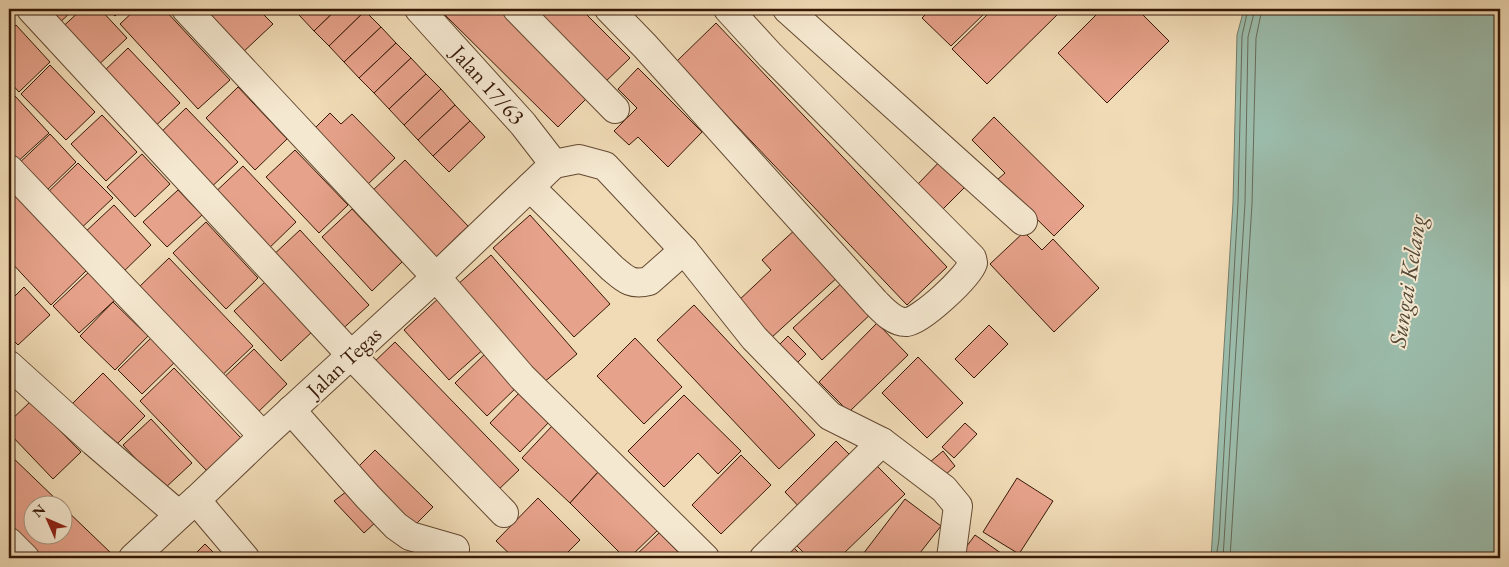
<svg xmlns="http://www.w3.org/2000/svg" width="1509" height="567" font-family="'EB Garamond',serif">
<rect width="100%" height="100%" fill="#f0dbb6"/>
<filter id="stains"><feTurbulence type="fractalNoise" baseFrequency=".004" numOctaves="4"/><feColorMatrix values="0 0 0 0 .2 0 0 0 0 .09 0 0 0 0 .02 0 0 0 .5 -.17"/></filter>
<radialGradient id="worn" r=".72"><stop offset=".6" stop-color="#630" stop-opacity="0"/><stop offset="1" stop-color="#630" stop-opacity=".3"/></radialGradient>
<polygon fill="#9bbbaa" stroke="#737a68" points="1244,9 1500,9 1500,558 1211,558 1233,203 1237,35"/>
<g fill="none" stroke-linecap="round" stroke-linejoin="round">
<g stroke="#686a58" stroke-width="1">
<polyline points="1216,558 1219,539 1238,203 1242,36 1248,9"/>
<polyline points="1223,558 1245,203 1248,37 1255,9"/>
<polyline points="1230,558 1252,204 1256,38 1262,9"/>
</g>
</g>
<g fill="#e7a28b" stroke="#361806">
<polygon points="36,9 74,9 54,28"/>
<polygon points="82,9 100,9 127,38 93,70 57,32"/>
<polygon points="107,9 123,9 115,16"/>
<polygon points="136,9 164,9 230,80 198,109 120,24"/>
<polygon points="198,9 258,9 273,24 241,54"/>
<polygon points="293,9 306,9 299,15"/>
<polygon points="306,9 337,9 314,31 299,15"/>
<polygon points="337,9 363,9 365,11 329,46 314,31"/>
<polygon points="439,9 510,9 593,92 558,127"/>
<polygon points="526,9 581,9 630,58 602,85"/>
<polygon points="931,9 989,9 951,46 922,18"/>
<polygon points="993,9 1058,9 1061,11 987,84 952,49"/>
<polygon points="1102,9 1137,9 1169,41 1107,103 1058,53"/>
<polygon points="365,11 381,27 344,62 329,46"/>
<polygon points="9,13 14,18 9,23"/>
<polygon points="716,23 947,267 907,305 676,62"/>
<polygon points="16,25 50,62 19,92 9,81 9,31"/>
<polygon points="381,27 396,43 359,78 344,62"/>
<polygon points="396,43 411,58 374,93 359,78"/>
<polygon points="128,48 180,103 150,131 99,76"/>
<polygon points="411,58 426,74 389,109 374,93"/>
<polygon points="50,65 95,112 66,140 21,94"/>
<polygon points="638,68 702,132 668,167 638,137 629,145 614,131 637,108 618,89"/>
<polygon points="426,74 441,89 404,125 389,109"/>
<polygon points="238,87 287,139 255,170 206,118"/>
<polygon points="441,89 455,105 418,140 404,125"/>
<polygon points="15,96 49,133 14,165 9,159 9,101"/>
<polygon points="455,105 470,121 433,156 418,140"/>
<polygon points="186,108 238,162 206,192 155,138"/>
<polygon points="330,113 341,124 352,114 395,158 365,187 311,132"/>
<polygon points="102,115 137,152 106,181 71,144"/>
<polygon points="994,117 1084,206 1054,236 997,180 1005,173 972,140"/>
<polygon points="470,121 485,137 449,172 433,156"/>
<polygon points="50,134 76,162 42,195 15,167"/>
<polygon points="295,150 348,205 319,233 266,177"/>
<polygon points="142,154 170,184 135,217 107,187"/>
<polygon points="945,156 971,181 942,210 917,185"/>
<polygon points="405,160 468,226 435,258 371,192"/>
<polygon points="78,163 113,198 75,234 41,199"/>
<polygon points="243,166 296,222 263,254 210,197"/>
<polygon points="178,190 202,215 167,247 143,222"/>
<polygon points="17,195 88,269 51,305 9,260 9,202"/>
<polygon points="114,205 151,245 120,275 82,235"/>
<polygon points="352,209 402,262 372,291 322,237"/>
<polygon points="530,215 610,304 574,337 493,248"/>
<polygon points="206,222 258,278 226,309 173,253"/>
<polygon points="797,228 840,275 771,338 737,302 771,270 762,260"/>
<polygon points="300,230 369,305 338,333 270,258"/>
<polygon points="1024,232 1042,250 1053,239 1099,288 1054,332 990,264"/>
<polygon points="491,255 577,354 542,384 457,285"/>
<polygon points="169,258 253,346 215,382 137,289"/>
<polygon points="90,271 116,299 79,333 53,306"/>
<polygon points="845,280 874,311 822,360 793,328"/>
<polygon points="266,281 314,330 281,361 234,311"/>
<polygon points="24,287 50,315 18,345 9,336 9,302"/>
<polygon points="440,297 486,347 449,380 404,330"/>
<polygon points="113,302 148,336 115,370 80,336"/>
<polygon points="694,305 815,435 779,469 657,340"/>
<polygon points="877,323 908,355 849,412 819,382"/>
<polygon points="989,325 1008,344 974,378 955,359"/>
<polygon points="154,335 178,359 142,394 118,370"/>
<polygon points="788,336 806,354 793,367 775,349"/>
<polygon points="635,338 682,387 644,424 597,376"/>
<polygon points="395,342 519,470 496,492 372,364"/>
<polygon points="254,349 287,384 254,416 220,381"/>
<polygon points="487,352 518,386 487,416 455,383"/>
<polygon points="918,357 963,403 927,438 882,393"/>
<polygon points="174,368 241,438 207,471 140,401"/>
<polygon points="103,373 145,416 112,449 70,406"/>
<polygon points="521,391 551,420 520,452 490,423"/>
<polygon points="684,395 741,451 718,474 698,453 664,487 628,451"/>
<polygon points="31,401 81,452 53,479 9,433 9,422"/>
<polygon points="151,419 192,463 164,489 123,445"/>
<polygon points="965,423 977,434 954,458 942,447"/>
<polygon points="552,426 599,471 570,503 522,458"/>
<polygon points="836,441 856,461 804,512 785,492"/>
<polygon points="375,450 433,507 411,529 353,472"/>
<polygon points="943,451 955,466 943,477 930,462"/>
<polygon points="9,454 61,504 32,504 32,534 62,534 62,506 112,554 109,558 36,558 9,532"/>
<polygon points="741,455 771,485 721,534 692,505"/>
<polygon points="876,465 905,494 839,558 809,558 795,544"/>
<polygon points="599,471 659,529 629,558 625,558 570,503"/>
<polygon points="1017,478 1053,501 1019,554 983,532"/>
<polygon points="351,488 378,520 364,533 334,501"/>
<polygon points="538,498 580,540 562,558 514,558 496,541"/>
<polygon points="905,499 941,526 916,558 860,558"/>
<polygon points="659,533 684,558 633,558"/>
<polygon points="975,535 1008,558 958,558"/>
<polygon points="205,544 219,558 191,558"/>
<polygon points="792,546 804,558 779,558"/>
</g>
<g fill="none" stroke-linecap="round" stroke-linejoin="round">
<g stroke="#644932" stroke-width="30">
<g id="minor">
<polyline points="31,9 351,355 504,513"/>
<polyline points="186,9 436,277 522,377 705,558"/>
<polyline points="419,9 523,124 554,164"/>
<polyline points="517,9 615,109"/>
<path d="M609,9L645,46L875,302C883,310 894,323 907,322C922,320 968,277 973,263L972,258L770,55L728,9"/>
<polyline points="787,9 1023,221"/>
<polyline points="554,164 579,159 605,166 684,250 754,338 830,416 882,442 944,489 958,506 951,558"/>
<polyline points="9,169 263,436"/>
<path d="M530,187L612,268C625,279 631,286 649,281L684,250"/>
<polyline points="9,365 94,442 179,515"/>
<polyline points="291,410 368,497 396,526 410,536 455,549"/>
<polyline points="196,500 245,558"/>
<polyline points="9,542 25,558"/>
<polyline points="133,558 179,515 196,500 263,436 436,277 554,164"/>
<polyline points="764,558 882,442"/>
</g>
</g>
<use href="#minor" stroke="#f5e8d0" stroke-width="28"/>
</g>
<g text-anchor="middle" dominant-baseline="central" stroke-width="4" stroke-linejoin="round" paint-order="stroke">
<g font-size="22" fill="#361806" stroke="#f5e8d0">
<text transform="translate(488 85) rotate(48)">Jalan 17/63</text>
<text transform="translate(344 362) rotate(-43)">Jalan Tegas</text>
</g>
<g font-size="24" font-style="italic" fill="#544937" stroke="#f5e8d0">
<text transform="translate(1407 281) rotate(-81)">Sungai Kelang</text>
</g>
</g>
<rect width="1509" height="567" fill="none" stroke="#f0dbb6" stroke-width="30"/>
<rect x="10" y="10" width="1489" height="547" fill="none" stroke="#361806" stroke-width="2.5"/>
<rect x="15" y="15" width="1479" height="537" fill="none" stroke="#361806"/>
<g transform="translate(48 520) rotate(315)"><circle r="24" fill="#f5e8d0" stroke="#a9957f"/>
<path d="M0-4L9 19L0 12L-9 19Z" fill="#8f2418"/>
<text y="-8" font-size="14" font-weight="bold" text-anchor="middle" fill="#361806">N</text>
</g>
<rect width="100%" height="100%" filter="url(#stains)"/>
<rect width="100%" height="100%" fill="url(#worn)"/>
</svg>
